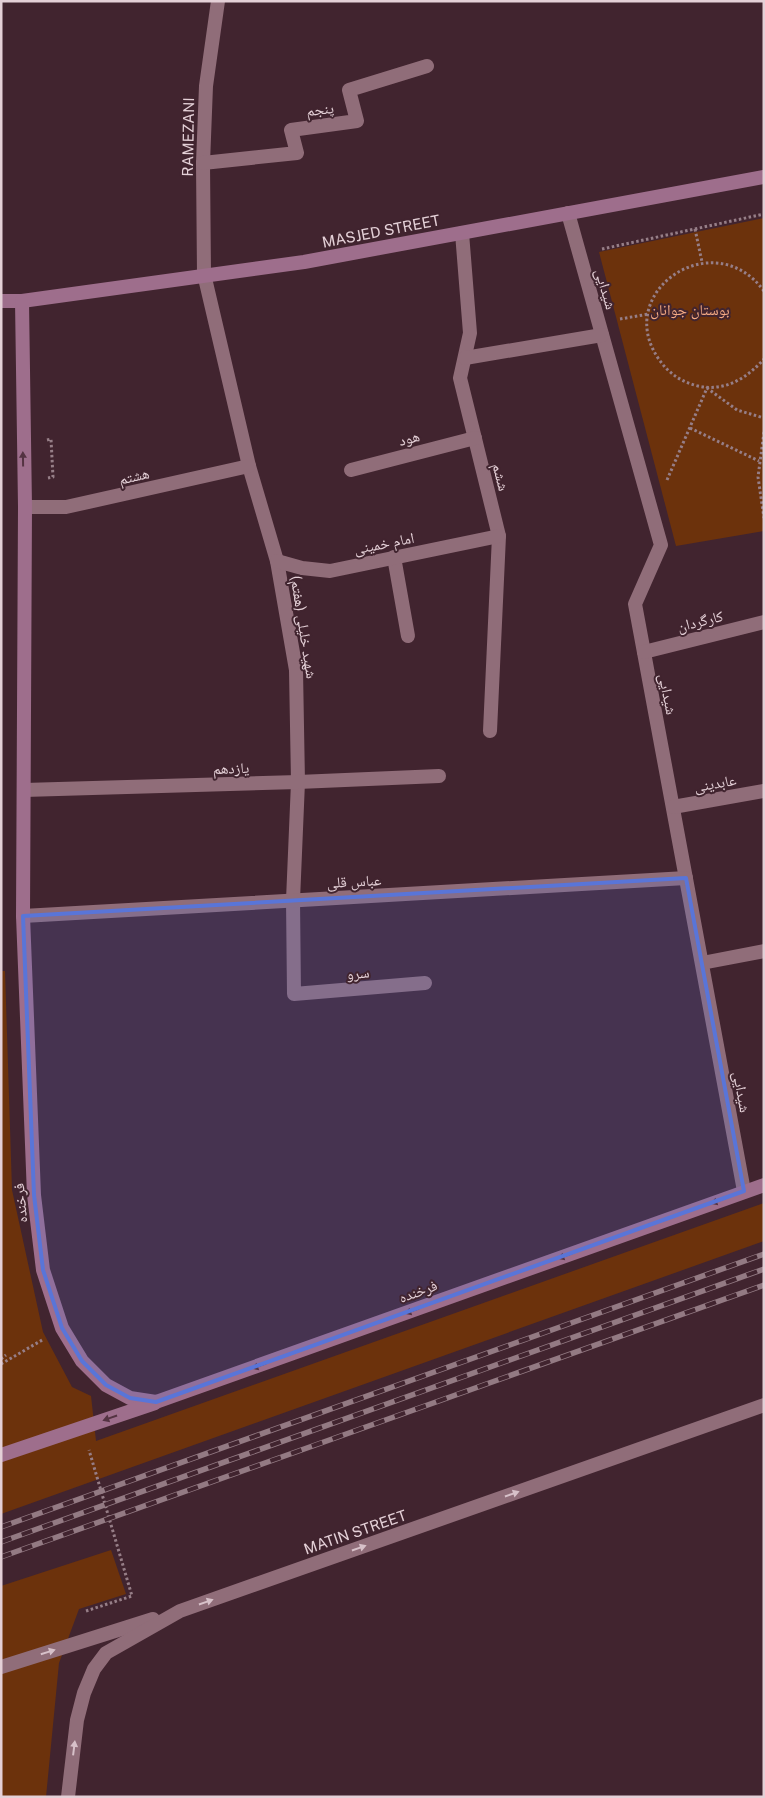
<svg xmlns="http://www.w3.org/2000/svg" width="765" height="1798" font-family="'Public Sans','Noto Naskh Arabic',sans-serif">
<rect width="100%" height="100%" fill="#41242f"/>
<g fill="#6c320c">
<polygon points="764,218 764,531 676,546 599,252"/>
<polygon points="1,971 5,971 12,1190 43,1332 72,1387 91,1396 96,1441 764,1203 764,1241 1,1514"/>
<polygon points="111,1550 126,1594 79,1609 59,1663 46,1797 1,1797 1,1586"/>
</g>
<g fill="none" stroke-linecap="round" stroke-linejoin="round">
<g stroke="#967e87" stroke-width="3" stroke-dasharray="2.5 2.5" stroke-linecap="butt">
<polyline points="695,229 702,262"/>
<polyline points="602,249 764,214"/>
<path d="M764,291C714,223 613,291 658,358C668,373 681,382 698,386C725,392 747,378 764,359"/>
<polyline points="620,319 649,314"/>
<polyline points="690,428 759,461"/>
<polyline points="764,432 758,477 764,518"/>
<polyline points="47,440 51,439 53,477 48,478"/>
<polyline points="667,480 707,388 737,410 764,418"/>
<polyline points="1,1359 6,1355"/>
<polyline points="1,1364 44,1339"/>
<polyline points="86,1611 132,1596 89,1450"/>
</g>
<g stroke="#906d79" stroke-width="14">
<polyline points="218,1 206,86 203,163 204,274 249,466 277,561 296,670 298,782 293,900 294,994 425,983"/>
<polyline points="203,163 297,153 291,130 357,121 349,90 427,66"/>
<polyline points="568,213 661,545 635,604 744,1191"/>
<polyline points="462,233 470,333 460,378 499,536 490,731"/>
<polyline points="465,358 602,335"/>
<polyline points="351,470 475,438"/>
<polyline points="25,507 66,507 249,466"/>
<polyline points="394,557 408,636"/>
<polyline points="277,561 302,568 330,571 499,536"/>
<polyline points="644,652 764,622"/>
<polyline points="24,790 298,782 439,776"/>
<polyline points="673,807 764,791"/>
<polyline points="23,916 686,878"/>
<polyline points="702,963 764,951"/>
</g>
<g stroke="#906d79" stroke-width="14">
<polyline points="1,1667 153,1619"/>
<polyline points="68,1797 77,1720 84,1693 94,1669 106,1653 180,1611 764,1405"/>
</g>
<g stroke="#9e6e8c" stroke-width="14">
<polyline points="1,301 22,301 304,262 764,177"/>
<polyline points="22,301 25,507 23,916 34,1195 43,1270 62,1328 82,1361 106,1385 130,1398 156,1402 764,1185"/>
<polyline points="1,1455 155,1403"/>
</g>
<g stroke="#937a83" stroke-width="5.5">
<g id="rail">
<polyline points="1,1527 764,1254"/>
<polyline points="1,1542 764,1269"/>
<polyline points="1,1557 764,1285"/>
</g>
</g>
<use href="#rail" stroke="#41242f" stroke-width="4" stroke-dasharray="11" stroke-linecap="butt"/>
</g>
<defs><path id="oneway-solid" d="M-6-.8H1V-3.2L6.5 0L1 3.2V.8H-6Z" transform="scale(1.25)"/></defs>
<g fill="#543342">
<use href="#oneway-solid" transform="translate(23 459) rotate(-91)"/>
<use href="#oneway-solid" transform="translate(718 1201) rotate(160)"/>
<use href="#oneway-solid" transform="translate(565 1256) rotate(160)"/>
<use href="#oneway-solid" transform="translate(412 1311) rotate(160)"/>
<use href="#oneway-solid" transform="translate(259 1366) rotate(160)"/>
<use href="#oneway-solid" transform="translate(110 1418) rotate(161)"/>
</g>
<g fill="#d7c1c9">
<use href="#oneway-solid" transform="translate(512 1494) rotate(-19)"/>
<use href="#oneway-solid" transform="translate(359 1548) rotate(-19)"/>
<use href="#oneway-solid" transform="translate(206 1602) rotate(-19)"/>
<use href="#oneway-solid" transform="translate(48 1652) rotate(-17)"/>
<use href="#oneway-solid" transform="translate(74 1748) rotate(-83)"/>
</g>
<path fill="#5975d8" fill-opacity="0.2" stroke="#5975d8" stroke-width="4" stroke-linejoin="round" d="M686,878L744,1191L156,1402L130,1398L106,1385L82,1361L62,1328L43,1270L34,1195L23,916Z"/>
<g text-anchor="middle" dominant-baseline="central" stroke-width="4" stroke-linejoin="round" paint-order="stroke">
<g font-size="15" fill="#e4d0d7" stroke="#41242f">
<text transform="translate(320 109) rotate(-7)">پنجم</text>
<text transform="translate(188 137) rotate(-89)">RAMEZANI</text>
<text transform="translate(381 231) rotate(-11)">MASJED STREET</text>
<text transform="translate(606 289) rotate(74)">شیدایی</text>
<text transform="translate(409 438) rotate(-15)">هود</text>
<text transform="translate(134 476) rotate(-13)">هشتم</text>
<text transform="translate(501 477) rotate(76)">ششم</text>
<text transform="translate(384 543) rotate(-11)">امام خمینی</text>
<text transform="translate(700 621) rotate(-14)">کارگردان</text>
<text transform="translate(304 627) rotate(81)">شهید خلیلی (هفتم)</text>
<text transform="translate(668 694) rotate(79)">شیدایی</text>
<text transform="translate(231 768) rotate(-2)">یازدهم</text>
<text transform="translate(715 783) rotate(-10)">عابدینی</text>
<text transform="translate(354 881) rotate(-3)">عباس قلی</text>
<text transform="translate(358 973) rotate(-5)">سرو</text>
<text transform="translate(742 1092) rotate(80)">شیدایی</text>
<text transform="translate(20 1203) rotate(-95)">فرخنده</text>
<text transform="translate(418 1291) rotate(-20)">فرخنده</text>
<text transform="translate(355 1532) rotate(-19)">MATIN STREET</text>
</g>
<g font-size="15" fill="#f7ac85" stroke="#41242f">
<text x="690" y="309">بوستان جوانان</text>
</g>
</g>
<rect width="765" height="1798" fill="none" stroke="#e4d0d7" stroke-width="5"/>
</svg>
